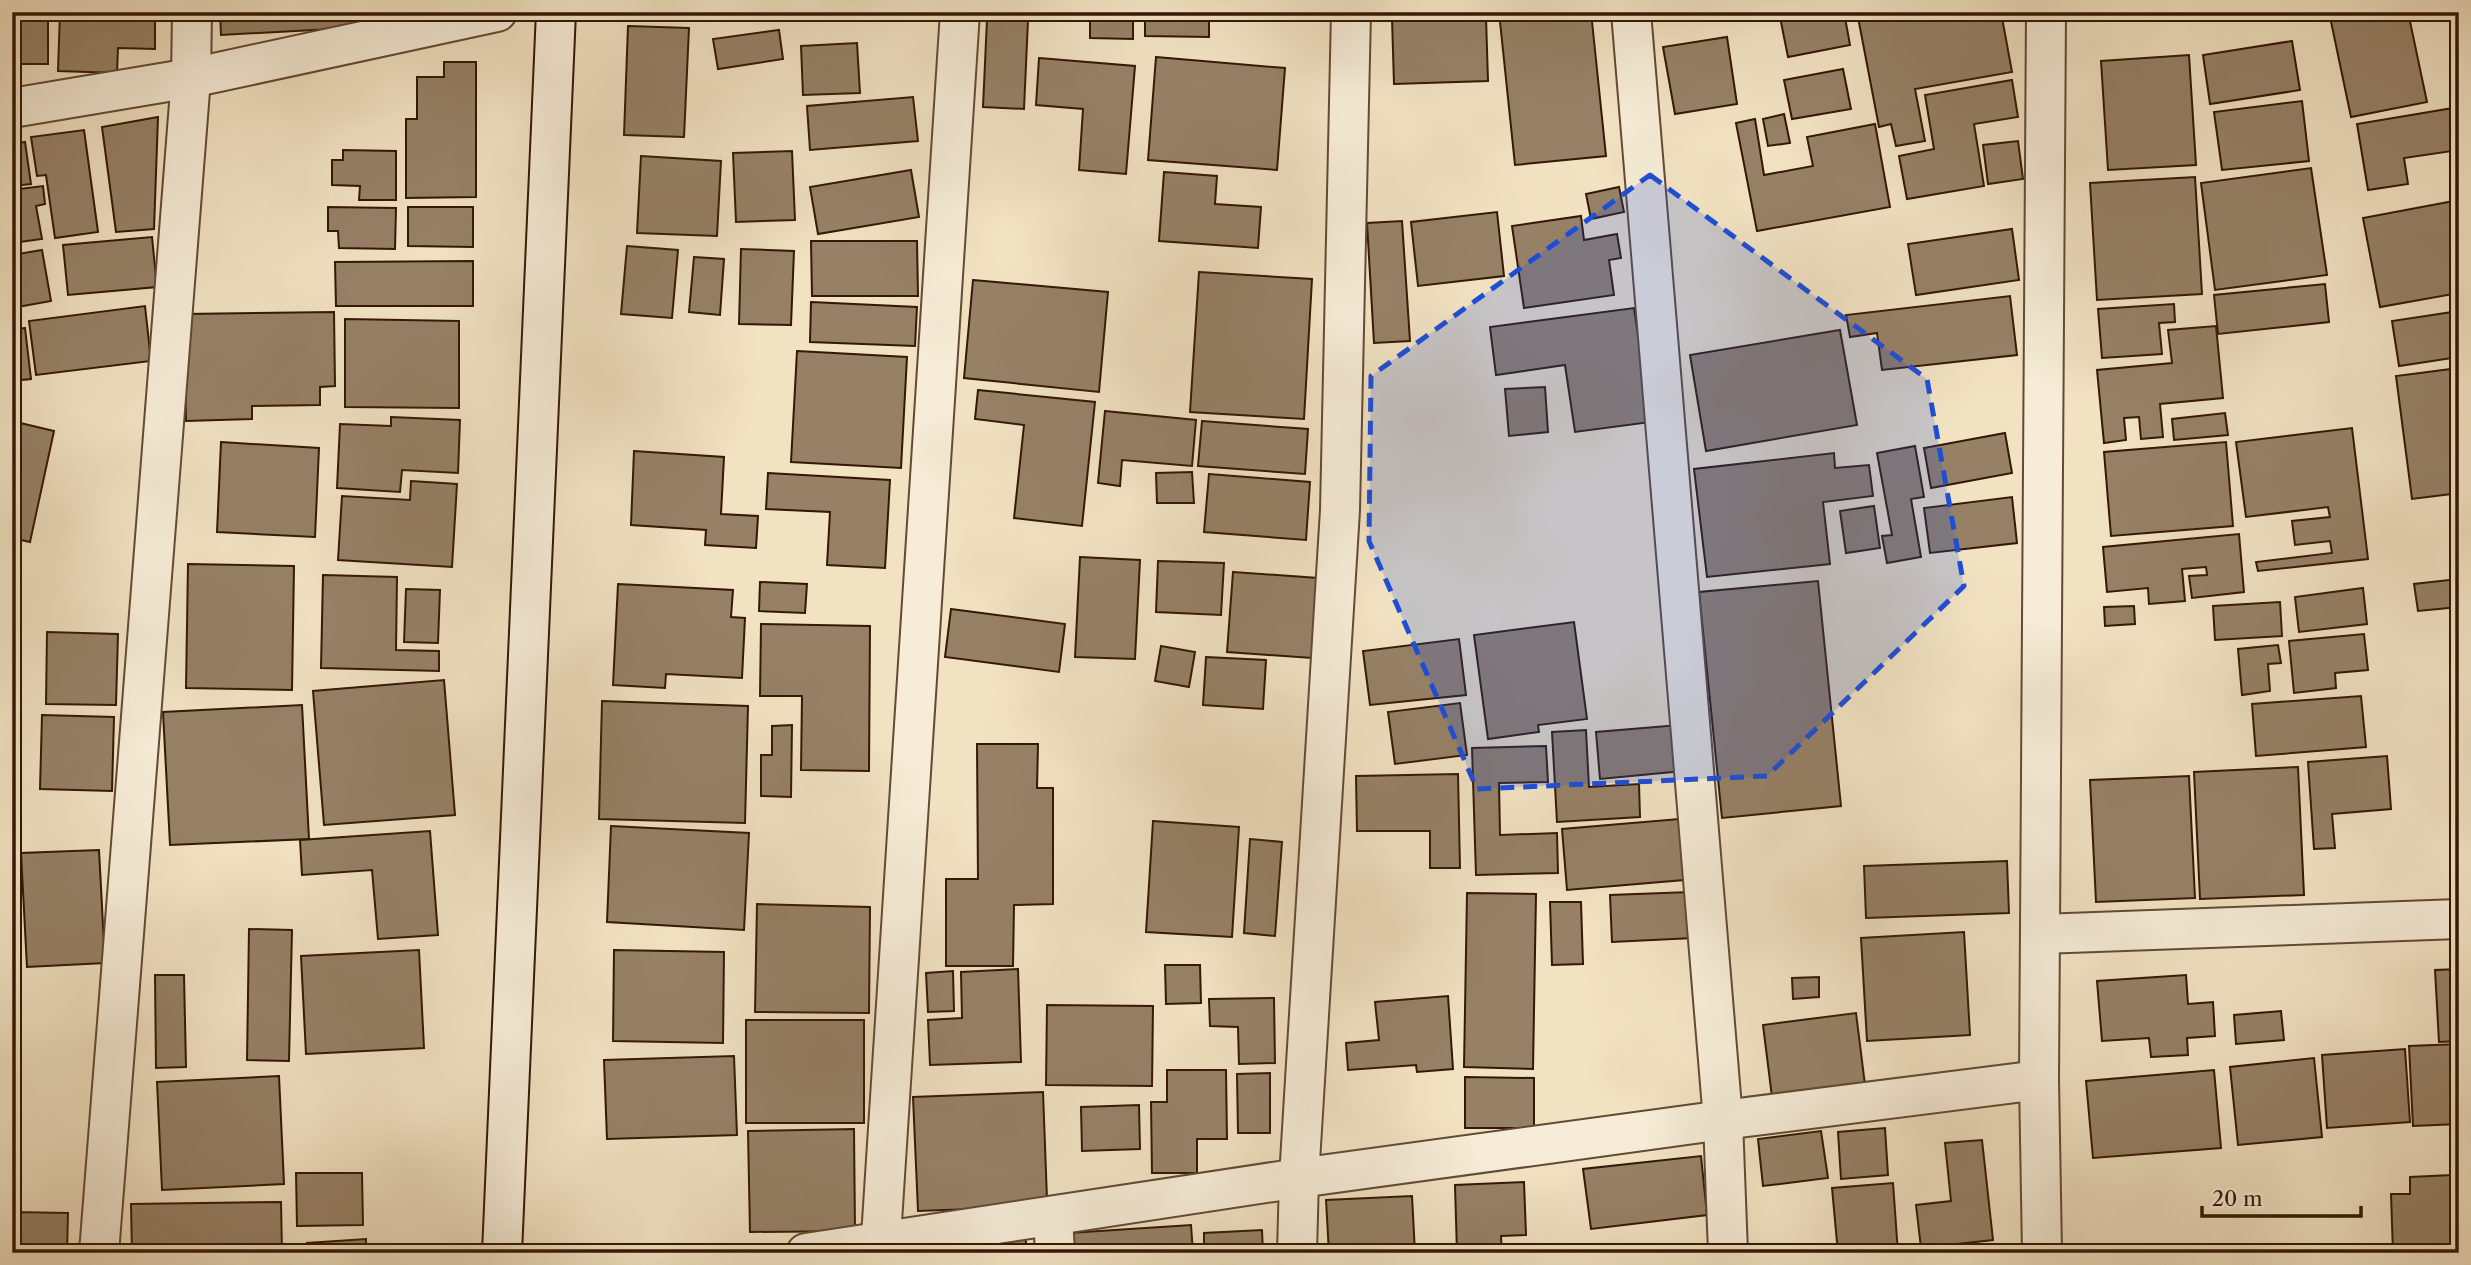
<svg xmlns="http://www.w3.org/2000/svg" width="2471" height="1265" font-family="'Libre Caslon Text',serif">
<rect width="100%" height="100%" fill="#f1e2c2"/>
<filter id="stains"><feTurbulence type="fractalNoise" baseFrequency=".00286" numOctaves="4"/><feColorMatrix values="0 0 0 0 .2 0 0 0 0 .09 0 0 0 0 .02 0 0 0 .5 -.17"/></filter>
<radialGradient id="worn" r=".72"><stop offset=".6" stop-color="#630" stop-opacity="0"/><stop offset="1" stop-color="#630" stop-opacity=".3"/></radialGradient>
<g fill="#968167" stroke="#341705" stroke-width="2">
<rect x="12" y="12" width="36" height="52"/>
<polygon points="60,12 155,12 155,49 118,48 117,73 58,71"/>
<polygon points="220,12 368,12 369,27 221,35"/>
<polygon points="1090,12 1133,12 1133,39 1090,38"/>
<polygon points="1145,12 1209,12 1209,37 1145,36"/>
<polygon points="1499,12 1591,12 1606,156 1515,165"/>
<polygon points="1779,12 1844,12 1850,45 1788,57"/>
<polygon points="1857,12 2001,12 2012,72 1915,89 1925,141 1896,146 1891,124 1879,127"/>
<polygon points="2329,12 2408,12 2427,102 2351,117"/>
<polygon points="1486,17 1488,81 1394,84 1392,18"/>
<polygon points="987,19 1028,20 1024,109 983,107"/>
<polygon points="628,26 689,28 684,137 624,135"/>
<polygon points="779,30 783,59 718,69 713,39"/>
<polygon points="1727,37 1737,104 1675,114 1663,47"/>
<polygon points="2292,41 2300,90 2210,104 2203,55"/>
<polygon points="857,43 860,93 803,95 801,46"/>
<polygon points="2189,55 2196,165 2108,170 2101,61"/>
<polygon points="1156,57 1285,68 1277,170 1148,160"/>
<polygon points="1039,58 1135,66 1126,174 1079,170 1083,109 1036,105"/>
<polygon points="444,62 476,62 476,197 406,198 406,119 417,119 417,77 444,77"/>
<polygon points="1843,69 1851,109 1792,119 1784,80"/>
<polygon points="2012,80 2018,117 1974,124 1984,186 1907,199 1899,156 1934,149 1925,95"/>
<polygon points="913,97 918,141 810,150 807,106"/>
<polygon points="2302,101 2309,161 2222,170 2214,112"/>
<polygon points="2459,107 2459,150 2404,158 2408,184 2368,190 2357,124"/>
<polygon points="1784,114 1790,143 1768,146 1763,119"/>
<polygon points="158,117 154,229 116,232 102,127"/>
<polygon points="1755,119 1764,175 1813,166 1807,137 1875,124 1890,207 1757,231 1736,123"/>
<polygon points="84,130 98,232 55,238 46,175 37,176 31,137"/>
<polygon points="2018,141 2023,179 1988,184 1983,145"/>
<polygon points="25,142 31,184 12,186 12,144"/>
<polygon points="343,150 396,151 396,200 359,200 360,186 332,185 332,160 343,160"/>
<polygon points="792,151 795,220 736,222 733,153"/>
<polygon points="641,156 721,161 717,236 637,233"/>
<polygon points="2311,168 2327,275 2215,290 2201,183"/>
<polygon points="911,170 919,217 818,234 810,187"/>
<polygon points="1164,172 1217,176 1215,204 1261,207 1258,248 1159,241"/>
<polygon points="2195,177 2202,294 2097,300 2090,183"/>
<polygon points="43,186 45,204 36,206 42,239 12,243 12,190"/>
<polygon points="1619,187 1624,212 1591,219 1586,194"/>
<polygon points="2459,200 2459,293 2380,307 2363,218"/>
<polygon points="328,207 396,208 395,249 339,248 338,231 328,231"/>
<polygon points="408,207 473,207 473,247 408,246"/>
<polygon points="1497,212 1504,276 1418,286 1411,222"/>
<polygon points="1581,216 1584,240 1617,234 1621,258 1609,260 1614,295 1524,308 1512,226"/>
<polygon points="1402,221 1410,341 1374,343 1367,223"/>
<polygon points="2012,229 2019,280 1916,295 1908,244"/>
<polygon points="152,237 157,287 68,295 63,245"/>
<polygon points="811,241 917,241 918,296 812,296"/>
<polygon points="627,246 678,250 672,318 621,314"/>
<polygon points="741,249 794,251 791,325 739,324"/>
<polygon points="42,250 51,301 12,308 12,255"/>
<polygon points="694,257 724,259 720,315 689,312"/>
<polygon points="473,261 473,306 336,306 335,262"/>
<polygon points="1199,272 1312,279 1304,419 1190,412"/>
<polygon points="973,280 1108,292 1099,392 964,378"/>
<polygon points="2325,284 2329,322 2218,334 2214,295"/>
<polygon points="2010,296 2017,355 1882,370 1877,333 1850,337 1846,315"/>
<polygon points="811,302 917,307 915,346 810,342"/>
<polygon points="2174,304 2175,322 2159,323 2162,354 2102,358 2098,309"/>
<polygon points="145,306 151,361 36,375 29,321"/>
<polygon points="1634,308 1651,422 1575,432 1565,365 1496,375 1490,327"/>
<polygon points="2459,311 2459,357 2399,366 2392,321"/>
<polygon points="334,312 335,386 320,387 320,405 252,406 252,419 186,421 184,314"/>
<polygon points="345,319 459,321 459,408 345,407"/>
<polygon points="2216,326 2223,398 2160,404 2163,437 2141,439 2139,417 2124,418 2126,440 2104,443 2097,370 2172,363 2168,330"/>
<polygon points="25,328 31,379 12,381 12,330"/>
<polygon points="1840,330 1857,425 1706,451 1690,355"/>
<polygon points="797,351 907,357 901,468 791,462"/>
<polygon points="2459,368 2459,493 2412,499 2396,376"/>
<polygon points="1545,387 1548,432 1509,436 1505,389"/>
<polygon points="978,390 1095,402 1082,526 1014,518 1024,425 975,419"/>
<polygon points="1105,411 1196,420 1192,466 1122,460 1120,486 1098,483"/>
<polygon points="2225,413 2228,435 2174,440 2172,419"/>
<polygon points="391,417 460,420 458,473 402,470 400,492 337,488 340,424 391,426"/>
<polygon points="12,421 54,431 30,542 12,538"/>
<polygon points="1202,421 1308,429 1305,474 1198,466"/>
<polygon points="2352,428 2368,559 2258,571 2256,562 2332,553 2330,541 2295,545 2292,521 2330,517 2328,507 2246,517 2236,442"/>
<polygon points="2005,433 2012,473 1931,488 1924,448"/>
<polygon points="221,442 319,448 315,537 217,532"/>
<polygon points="2226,442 2233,526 2111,536 2104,452"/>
<polygon points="1915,446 1924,497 1911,499 1921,557 1887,563 1882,536 1892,535 1877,453"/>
<polygon points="634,451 724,457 721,514 758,516 756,548 705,545 706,530 631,525"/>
<polygon points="1834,453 1835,468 1869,465 1873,496 1823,502 1830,564 1707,577 1694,469"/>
<polygon points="1192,472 1194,503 1157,503 1156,473"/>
<polygon points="768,473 890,480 885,568 827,565 830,512 766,509"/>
<polygon points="1209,474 1310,482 1306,540 1204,532"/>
<polygon points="411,481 457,484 452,567 338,560 342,496 410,500"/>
<polygon points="2012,497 2017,543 1930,553 1924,508"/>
<polygon points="1874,506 1880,548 1846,553 1840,511"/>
<polygon points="2239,534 2244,592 2192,598 2189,576 2207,575 2206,567 2182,569 2185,601 2149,604 2148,588 2107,592 2103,547"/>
<polygon points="1080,557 1140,560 1135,659 1075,657"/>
<polygon points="1158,561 1224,563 1221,615 1156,612"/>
<polygon points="188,564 294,566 292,690 186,688"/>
<polygon points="1233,572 1318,578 1312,658 1227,652"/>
<polygon points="323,575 397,577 396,650 439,651 439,671 321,668"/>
<polygon points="2458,579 2459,607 2418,611 2414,584"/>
<polygon points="1818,581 1841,806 1722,818 1699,592"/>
<polygon points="760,582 807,584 805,613 759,611"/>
<polygon points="618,584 733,590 731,617 745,618 742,678 666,674 665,688 613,685"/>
<polygon points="2363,588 2367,624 2299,632 2295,597"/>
<polygon points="406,589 440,590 438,643 404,642"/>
<polygon points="2280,602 2282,636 2215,640 2213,606"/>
<polygon points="12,606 20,675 12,675"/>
<polygon points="2134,606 2135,624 2105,626 2104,607"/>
<polygon points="951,609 1065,624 1059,672 945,657"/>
<polygon points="1574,622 1587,719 1538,725 1539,732 1488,739 1474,635"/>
<polygon points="761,624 870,626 869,771 801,770 802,696 760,696"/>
<polygon points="47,632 118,634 116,705 46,704"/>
<polygon points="2364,634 2368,670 2335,673 2336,688 2294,693 2289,641"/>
<polygon points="1459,639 1466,695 1370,705 1363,651"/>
<polygon points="2278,645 2281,663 2268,664 2270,691 2242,695 2238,649"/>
<polygon points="1161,646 1195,652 1189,687 1155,681"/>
<polygon points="1206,657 1266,660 1263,709 1203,705"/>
<polygon points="444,680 455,815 324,825 313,691"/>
<polygon points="12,691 17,691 14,823 12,823"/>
<polygon points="2361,696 2366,747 2256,756 2252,704"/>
<polygon points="602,701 748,706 745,823 599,819"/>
<polygon points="1460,703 1467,755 1395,764 1388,712"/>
<polygon points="302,705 309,839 170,845 163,712"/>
<polygon points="42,715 114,717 112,791 40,789"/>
<polygon points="792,725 791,797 761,796 761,755 772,755 772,726"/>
<polygon points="1679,725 1683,771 1600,779 1596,732"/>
<polygon points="1586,730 1589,787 1639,784 1640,817 1557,822 1552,732"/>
<polygon points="977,744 1038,744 1037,788 1053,788 1053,904 1014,905 1013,966 946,966 946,879 978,879"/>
<polygon points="1546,746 1548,782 1499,783 1500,835 1557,833 1558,873 1476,875 1472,748"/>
<polygon points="2387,756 2391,809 2332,814 2335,848 2314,849 2308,762"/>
<polygon points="2298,767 2304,895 2200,899 2194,772"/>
<polygon points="1458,774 1460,868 1430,868 1430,831 1357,831 1356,776"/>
<polygon points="2189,776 2195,898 2096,902 2090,780"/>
<polygon points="1679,819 1684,880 1567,890 1562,829"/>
<polygon points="1153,821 1239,827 1232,937 1146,932"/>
<polygon points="611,826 749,833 744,930 607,922"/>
<polygon points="430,831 438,935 378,939 372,870 302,875 300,840"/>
<polygon points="1250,839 1282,842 1275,936 1244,933"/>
<polygon points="99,850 105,963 27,967 21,853"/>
<polygon points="2007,861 2009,913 1866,918 1864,866"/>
<polygon points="1690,892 1693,938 1612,942 1610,895"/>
<polygon points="1467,893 1536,894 1533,1069 1464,1067"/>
<polygon points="1550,902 1581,902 1583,964 1552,965"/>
<polygon points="757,904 870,907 869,1013 755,1012"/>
<polygon points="249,929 292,930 289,1061 247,1060"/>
<polygon points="1964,932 1970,1035 1867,1041 1861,938"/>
<polygon points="419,950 424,1048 306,1054 301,956"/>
<polygon points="614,950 724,952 723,1043 613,1041"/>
<polygon points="1165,965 1200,965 1201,1003 1166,1004"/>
<polygon points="1018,969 1021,1062 930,1065 928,1020 962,1018 961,972"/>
<polygon points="2459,969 2459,1041 2439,1042 2435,970"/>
<polygon points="953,971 954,1011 928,1012 926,973"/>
<polygon points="155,975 184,975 186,1067 156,1068"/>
<polygon points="2186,975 2188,1004 2213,1002 2215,1036 2187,1038 2188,1055 2151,1057 2149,1038 2102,1041 2097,981"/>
<polygon points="1819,977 1819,997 1793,999 1792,978"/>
<polygon points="1448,996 1453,1069 1417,1072 1416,1065 1348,1070 1346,1043 1379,1040 1375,1002"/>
<polygon points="1274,998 1275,1063 1239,1064 1238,1027 1210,1026 1209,999"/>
<polygon points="1047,1005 1153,1006 1152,1086 1046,1085"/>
<polygon points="2281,1011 2284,1040 2236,1044 2234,1015"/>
<polygon points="1856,1013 1865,1085 1772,1097 1763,1025"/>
<rect x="746" y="1020" width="118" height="103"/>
<polygon points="2459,1044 2459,1124 2413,1126 2409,1046"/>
<polygon points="2405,1049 2410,1122 2327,1128 2322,1055"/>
<polygon points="734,1056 737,1135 607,1139 604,1060"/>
<polygon points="2314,1058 2322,1137 2238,1145 2230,1067"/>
<polygon points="1167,1070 1226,1070 1227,1139 1197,1139 1197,1173 1152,1173 1151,1102 1167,1102"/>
<polygon points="2214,1070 2221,1148 2093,1158 2086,1081"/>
<polygon points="1270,1073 1270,1133 1238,1133 1237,1074"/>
<polygon points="279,1076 284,1184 162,1190 157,1082"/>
<polygon points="1465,1077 1534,1078 1534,1128 1465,1128"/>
<polygon points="1043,1092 1047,1199 1026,1207 918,1211 913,1097"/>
<polygon points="1139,1105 1140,1149 1082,1151 1081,1107"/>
<polygon points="1885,1128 1888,1175 1841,1179 1838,1132"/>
<polygon points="854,1129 855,1231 750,1232 748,1131"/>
<polygon points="1821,1131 1828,1178 1763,1186 1758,1139"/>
<polygon points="1982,1140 1993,1240 1921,1248 1916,1205 1951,1201 1945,1143"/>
<polygon points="2459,1142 2459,1253 2393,1253 2391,1194 2410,1194 2410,1177 2452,1175 2452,1143"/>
<polygon points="1701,1156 1707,1215 1591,1229 1583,1169"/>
<polygon points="296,1173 362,1173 363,1225 297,1226"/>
<polygon points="1524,1182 1526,1235 1501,1236 1502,1253 1457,1253 1455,1185"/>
<polygon points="1893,1183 1898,1253 1838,1253 1832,1188"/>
<polygon points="1412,1196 1415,1253 1329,1253 1326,1200"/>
<polygon points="281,1202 282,1253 132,1253 131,1204"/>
<polygon points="12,1212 68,1213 67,1253 12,1253"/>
<polygon points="1191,1225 1193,1253 1071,1253 1069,1233"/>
<polygon points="1262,1230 1263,1253 1204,1253 1204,1233"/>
<polygon points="1025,1237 1028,1253 962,1253 961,1247"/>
<polygon points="366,1239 366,1253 308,1253 307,1243"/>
</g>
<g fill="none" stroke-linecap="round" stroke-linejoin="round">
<g stroke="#634a34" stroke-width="42">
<g id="street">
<polyline points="1631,12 1723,1120 1728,1253"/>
<polyline points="12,108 191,78 497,12"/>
<polyline points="2040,934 2459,919"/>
<polyline points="1053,1216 1055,1253"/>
<polyline points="99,1253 191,78 192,12"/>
<polyline points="806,1253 1299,1178 1723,1120 2039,1080"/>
<polyline points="880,1253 960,12"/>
<polyline points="1297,1253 1299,1178 1340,510 1351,12"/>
<polyline points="2042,1253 2039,1080 2046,12"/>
</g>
</g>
<g stroke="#341705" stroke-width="42">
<polyline id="secondary" points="502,1253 556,12"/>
</g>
<use href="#street" stroke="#f6ecd7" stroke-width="38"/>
<use href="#secondary" stroke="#f6ecd7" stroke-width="38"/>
</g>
<path fill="#1d4ed8" fill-opacity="0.2" stroke="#1d4ed8" stroke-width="5" stroke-dasharray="14 9" stroke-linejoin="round" d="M1650,175L1927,379L1964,586L1767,776L1477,789L1369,541L1371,376Z"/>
<rect width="2471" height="1265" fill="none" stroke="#f1e2c2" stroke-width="42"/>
<rect x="14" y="14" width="2443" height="1237" fill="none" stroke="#341705" stroke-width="3.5"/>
<rect x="21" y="21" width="2429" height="1223" fill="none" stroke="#341705" stroke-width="2"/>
<path d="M2202 1206v10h159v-10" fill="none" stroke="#341705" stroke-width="3.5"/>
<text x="2212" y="1206" font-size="21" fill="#341705" stroke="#f6ecd7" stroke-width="5" paint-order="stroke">20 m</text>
<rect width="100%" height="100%" filter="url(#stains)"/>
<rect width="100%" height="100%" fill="url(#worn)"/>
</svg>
